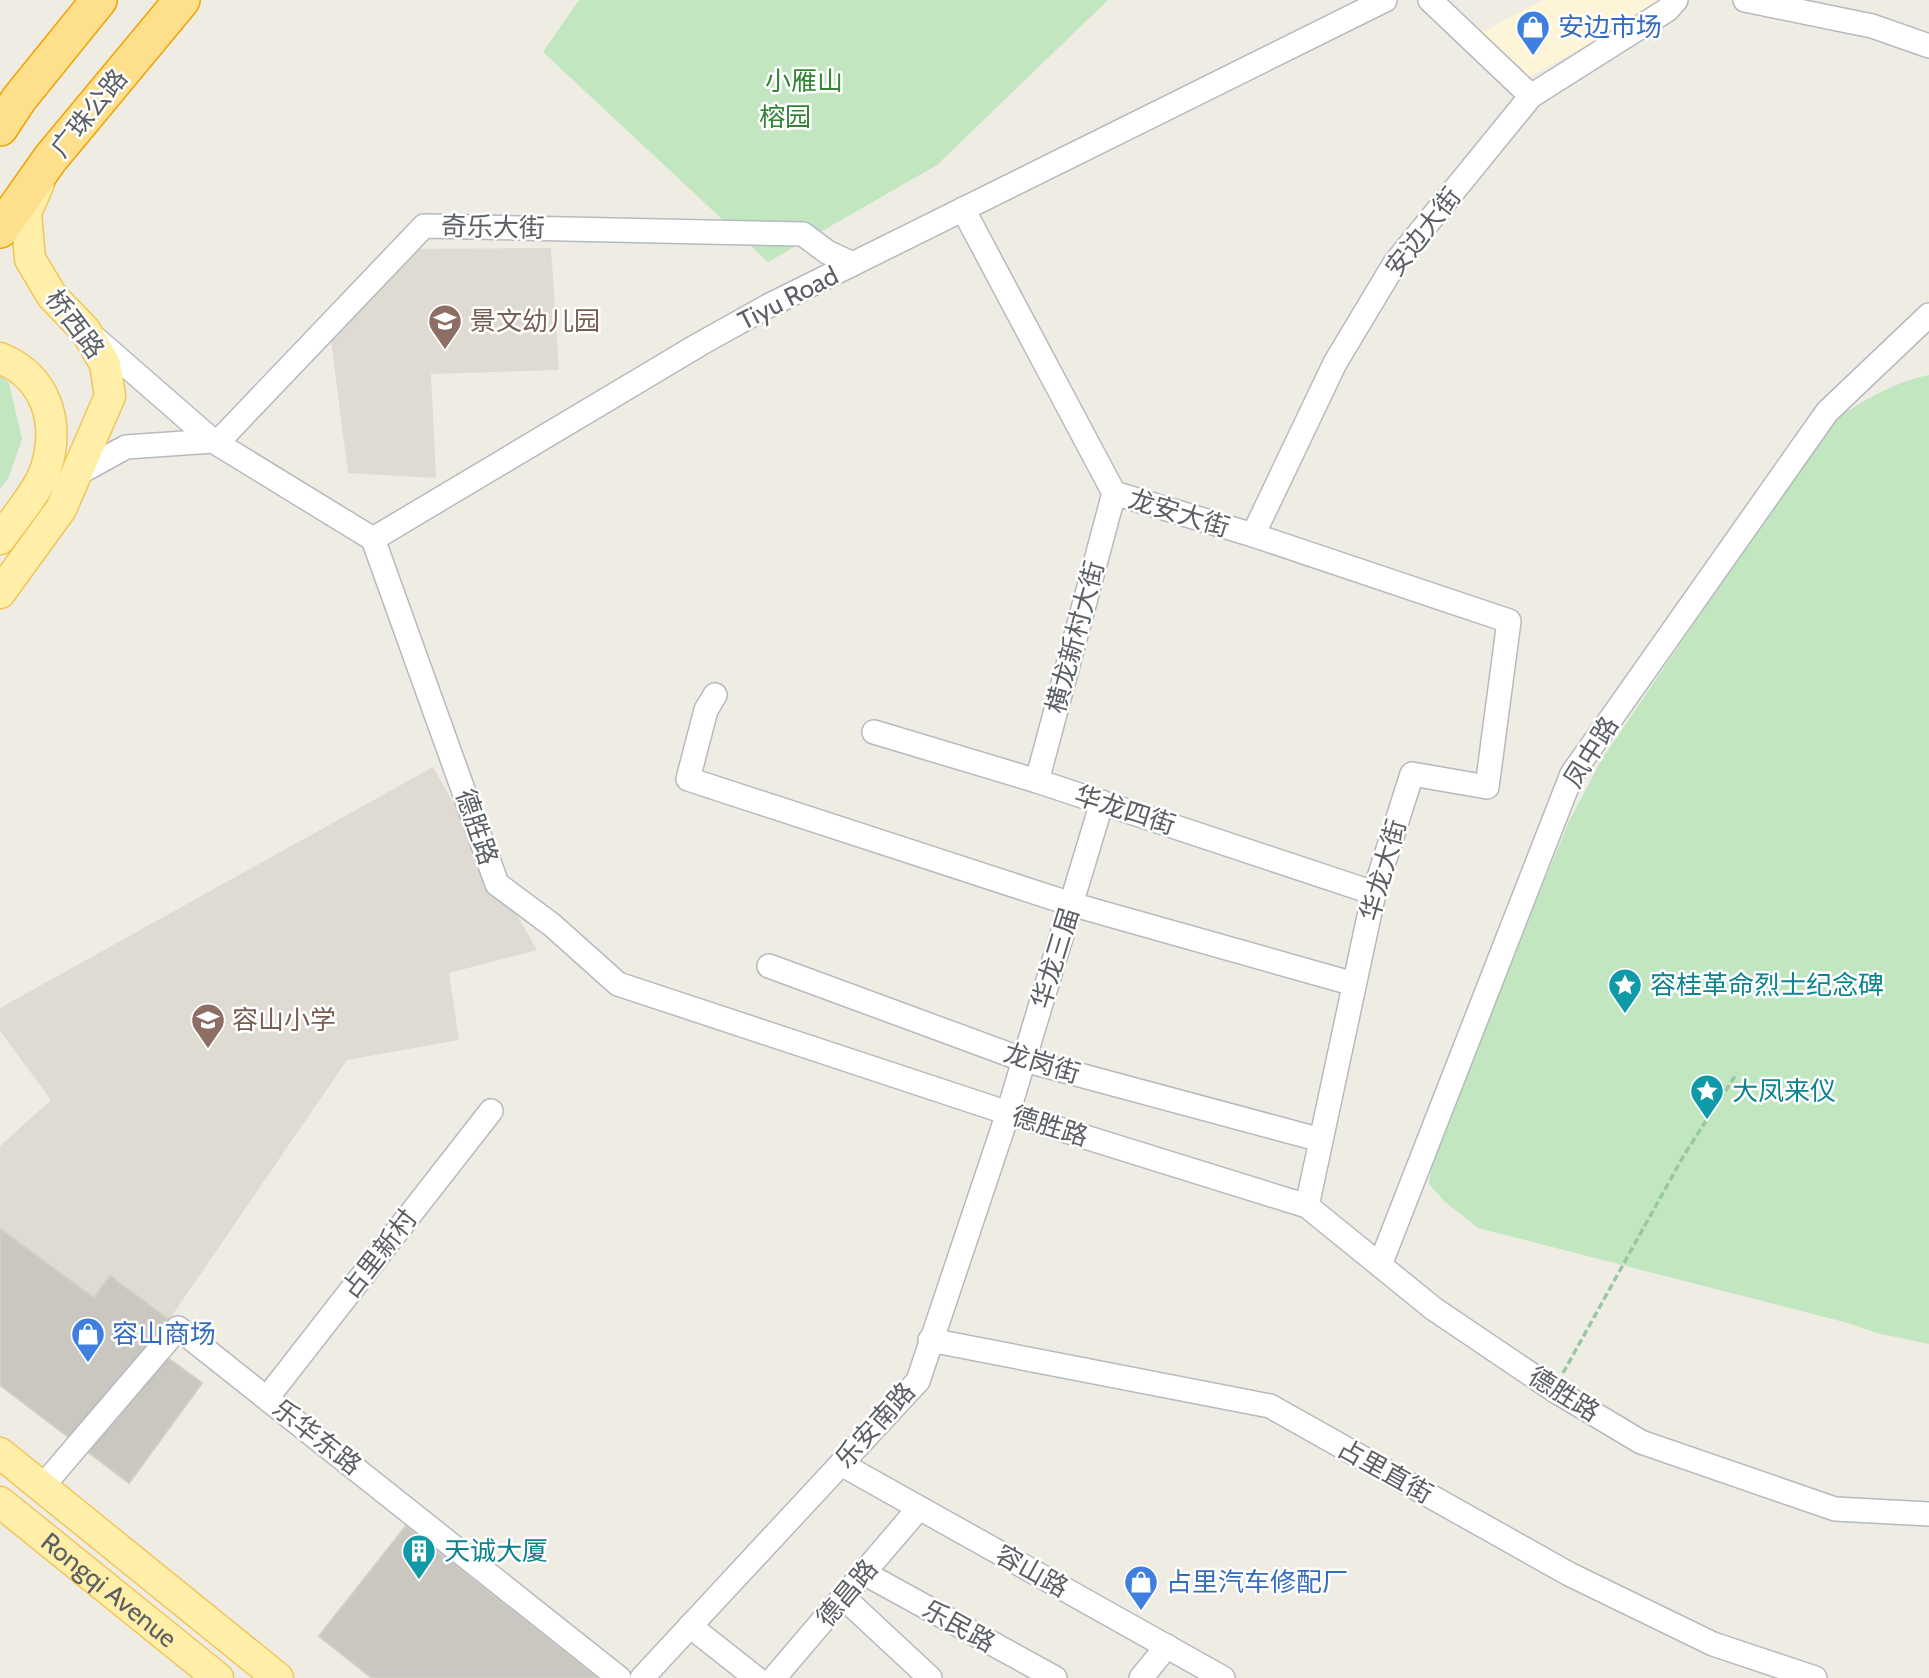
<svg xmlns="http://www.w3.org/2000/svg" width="1929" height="1678" font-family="Cabin,'Noto Sans SC',sans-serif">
<rect width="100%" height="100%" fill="#efece4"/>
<polygon fill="#fef5d9" points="1543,0 1670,0 1524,80 1477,35"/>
<g fill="#dfdbd2">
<polygon points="551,248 559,370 431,374 436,478 348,473 330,333 412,249"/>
<polygon points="433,767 537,950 449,973 459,1040 347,1060 169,1320 110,1277 94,1298 0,1229 0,1146 51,1100 0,1031 0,1008"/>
</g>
<g fill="#c1e6c0">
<polygon points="579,0 1108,0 937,165 768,262 543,52"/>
<polygon points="0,375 9,383 22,439 8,479 0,489"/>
<path d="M1929,375V1344L1877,1333L1848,1323L1478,1228L1444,1201L1429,1184L1432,1156L1569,821L1602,759L1830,423C1862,401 1891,383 1929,375Z"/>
</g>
<g fill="#cac7c1" stroke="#d3cec2" stroke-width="2">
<polygon points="0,1229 94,1298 110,1276 169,1320 150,1345 202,1383 129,1483 0,1385"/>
<polygon points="406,1526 598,1678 372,1678 319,1636"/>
</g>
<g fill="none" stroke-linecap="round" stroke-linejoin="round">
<g stroke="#b6babe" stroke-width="26">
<g id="minor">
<polyline points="1430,0 1531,96"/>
<polyline points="1745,0 1872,26 1929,46"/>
<polyline points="963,209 1114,493 1253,535 1509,621 1487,787 1412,774 1374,893 1307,1206"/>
<polyline points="96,339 213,441 373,539"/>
<polyline points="217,443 424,226 803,234 827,252 853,264"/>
<polyline points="75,475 126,447 213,441"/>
<polyline points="1253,535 1335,363 1395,263 1531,96 1667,10 1676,0"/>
<polyline points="373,539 497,884 552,925 618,984 1008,1113 1307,1206 1434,1309 1554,1390 1641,1442 1835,1509 1929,1514"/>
<polyline points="373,539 700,344 768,306 1385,0"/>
<polyline points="715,695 706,710 688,779 1071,904 1354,984"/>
<polyline points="874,732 1037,781 1374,893"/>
<polyline points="1037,781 1114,493"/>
<polyline points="769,966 1024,1060 1321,1140"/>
<polyline points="1380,1265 1572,774 1827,412 1929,315"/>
<polyline points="930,1340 1270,1406 1569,1574 1713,1644 1815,1678"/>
<polyline points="267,1398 491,1111"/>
<polyline points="841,1464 1223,1678"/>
<polyline points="42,1487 178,1328 619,1678"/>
<polyline points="864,1573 1055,1678"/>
<polyline points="843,1597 930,1678"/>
<polyline points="690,1626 756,1678"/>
<polyline points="642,1678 918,1381 1008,1113 1102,802"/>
<polyline points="774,1678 919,1508"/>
<polyline points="1141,1678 1167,1646"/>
</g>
</g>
<g stroke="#f2c559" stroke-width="33">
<g id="major">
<path d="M0,358C47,377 61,424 45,471C37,493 14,519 0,539"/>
<polyline points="0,593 61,509 110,396 105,364 85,330 52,296 30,259 26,213 39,183"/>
<polyline points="0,1453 278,1678"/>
<path id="s1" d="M0,1502L218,1678"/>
</g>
</g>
<g stroke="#f2a200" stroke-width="38">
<g id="highway">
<polyline points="0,128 19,99 99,0"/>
<polyline points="0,230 50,159 182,0"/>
</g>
</g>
<polyline stroke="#99c7a6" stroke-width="3.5" stroke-dasharray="7 3.5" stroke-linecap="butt" points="1563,1373 1684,1155 1737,1073"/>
<use href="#minor" stroke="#fff" stroke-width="23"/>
<use href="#major" stroke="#ffefa8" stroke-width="30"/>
<use href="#highway" stroke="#fedf8c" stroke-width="35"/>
</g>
<defs>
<g id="shop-pin" transform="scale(1.75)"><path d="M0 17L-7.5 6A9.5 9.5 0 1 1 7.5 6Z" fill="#3f7fe0" stroke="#fff"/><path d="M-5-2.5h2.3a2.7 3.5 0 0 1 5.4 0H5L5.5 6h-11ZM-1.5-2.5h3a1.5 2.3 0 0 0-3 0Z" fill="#fff"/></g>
<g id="school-pin" transform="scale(1.75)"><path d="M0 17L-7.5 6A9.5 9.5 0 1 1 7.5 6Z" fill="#8d6e63" stroke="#fff"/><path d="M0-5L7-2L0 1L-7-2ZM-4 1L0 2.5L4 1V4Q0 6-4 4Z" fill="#fff"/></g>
<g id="sight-pin" transform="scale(1.75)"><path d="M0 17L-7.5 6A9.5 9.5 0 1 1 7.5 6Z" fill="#0f9aa8" stroke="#fff"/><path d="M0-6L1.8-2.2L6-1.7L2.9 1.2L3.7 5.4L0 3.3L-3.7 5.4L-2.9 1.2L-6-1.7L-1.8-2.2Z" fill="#fff"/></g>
<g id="building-pin" transform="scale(1.75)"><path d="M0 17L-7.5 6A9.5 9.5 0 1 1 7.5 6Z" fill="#0f9aa8" stroke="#fff"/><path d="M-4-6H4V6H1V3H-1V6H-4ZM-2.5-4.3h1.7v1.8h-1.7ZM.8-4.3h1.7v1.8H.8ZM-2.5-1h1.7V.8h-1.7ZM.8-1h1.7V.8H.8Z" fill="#fff"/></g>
</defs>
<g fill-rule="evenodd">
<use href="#shop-pin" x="1533" y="27"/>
<use href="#school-pin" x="445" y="321"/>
<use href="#sight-pin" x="1625" y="985"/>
<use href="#school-pin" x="208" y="1020"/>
<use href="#sight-pin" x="1707" y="1091"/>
<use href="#shop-pin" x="88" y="1334"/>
<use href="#building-pin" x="419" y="1551"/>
<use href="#shop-pin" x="1141" y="1582"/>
</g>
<g text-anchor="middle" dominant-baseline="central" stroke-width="5" stroke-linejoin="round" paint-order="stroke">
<g font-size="26" fill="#366cbe" stroke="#fff" text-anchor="start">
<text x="1558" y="27">安边市场</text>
<text x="112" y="1334">容山商场</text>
<text x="1166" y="1582">占里汽车修配厂</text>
</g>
<g font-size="26" fill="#348436" stroke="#fff">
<text x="804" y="81">小雁山</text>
<text x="785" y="117">榕园</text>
</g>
<g font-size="26" fill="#5c6065" stroke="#fff">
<text transform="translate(89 113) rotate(-51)">广珠公路</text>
<text transform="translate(493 227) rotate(1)">奇乐大街</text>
<text transform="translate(1423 232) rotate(-52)">安边大街</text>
<text transform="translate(788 298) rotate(-27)">Tiyu Road</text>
<text transform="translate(75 324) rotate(53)">桥西路</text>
<text transform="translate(1179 513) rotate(17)">龙安大街</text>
<text transform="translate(1075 637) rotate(-75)">横龙新村大街</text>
<text transform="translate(1591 752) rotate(-58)">凤中路</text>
<text transform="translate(1125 810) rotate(18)">华龙四街</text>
<text transform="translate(477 827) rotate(71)">德胜路</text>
<text transform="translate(1383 870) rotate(-74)">华龙大街</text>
<text transform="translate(1055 958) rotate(-73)">华龙三届</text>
<text transform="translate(1042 1063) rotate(17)">龙岗街</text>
<text transform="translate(1050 1126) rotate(17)">德胜路</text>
<text transform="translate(379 1254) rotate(-52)">占里新村</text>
<text transform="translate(1564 1394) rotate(32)">德胜路</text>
<text transform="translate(875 1425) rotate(-48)">乐安南路</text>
<text transform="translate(317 1437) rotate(38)">乐华东路</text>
<text transform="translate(1385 1471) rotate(29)">占里直街</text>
<text transform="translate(1032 1571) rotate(29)">容山路</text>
<text stroke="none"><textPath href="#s1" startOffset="140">Rongqi Avenue</textPath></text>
<text transform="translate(847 1593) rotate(-50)">德昌路</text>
<text transform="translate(959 1626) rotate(29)">乐民路</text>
</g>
<g font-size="26" fill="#785e54" stroke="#fff" text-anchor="start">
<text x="470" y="321">景文幼儿园</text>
<text x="232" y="1020">容山小学</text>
</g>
<g font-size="26" fill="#0d838f" stroke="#fff" text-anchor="start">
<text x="1650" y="985">容桂革命烈士纪念碑</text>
<text x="1732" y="1091">大凤来仪</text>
<text x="444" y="1551">天诚大厦</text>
</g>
</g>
</svg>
